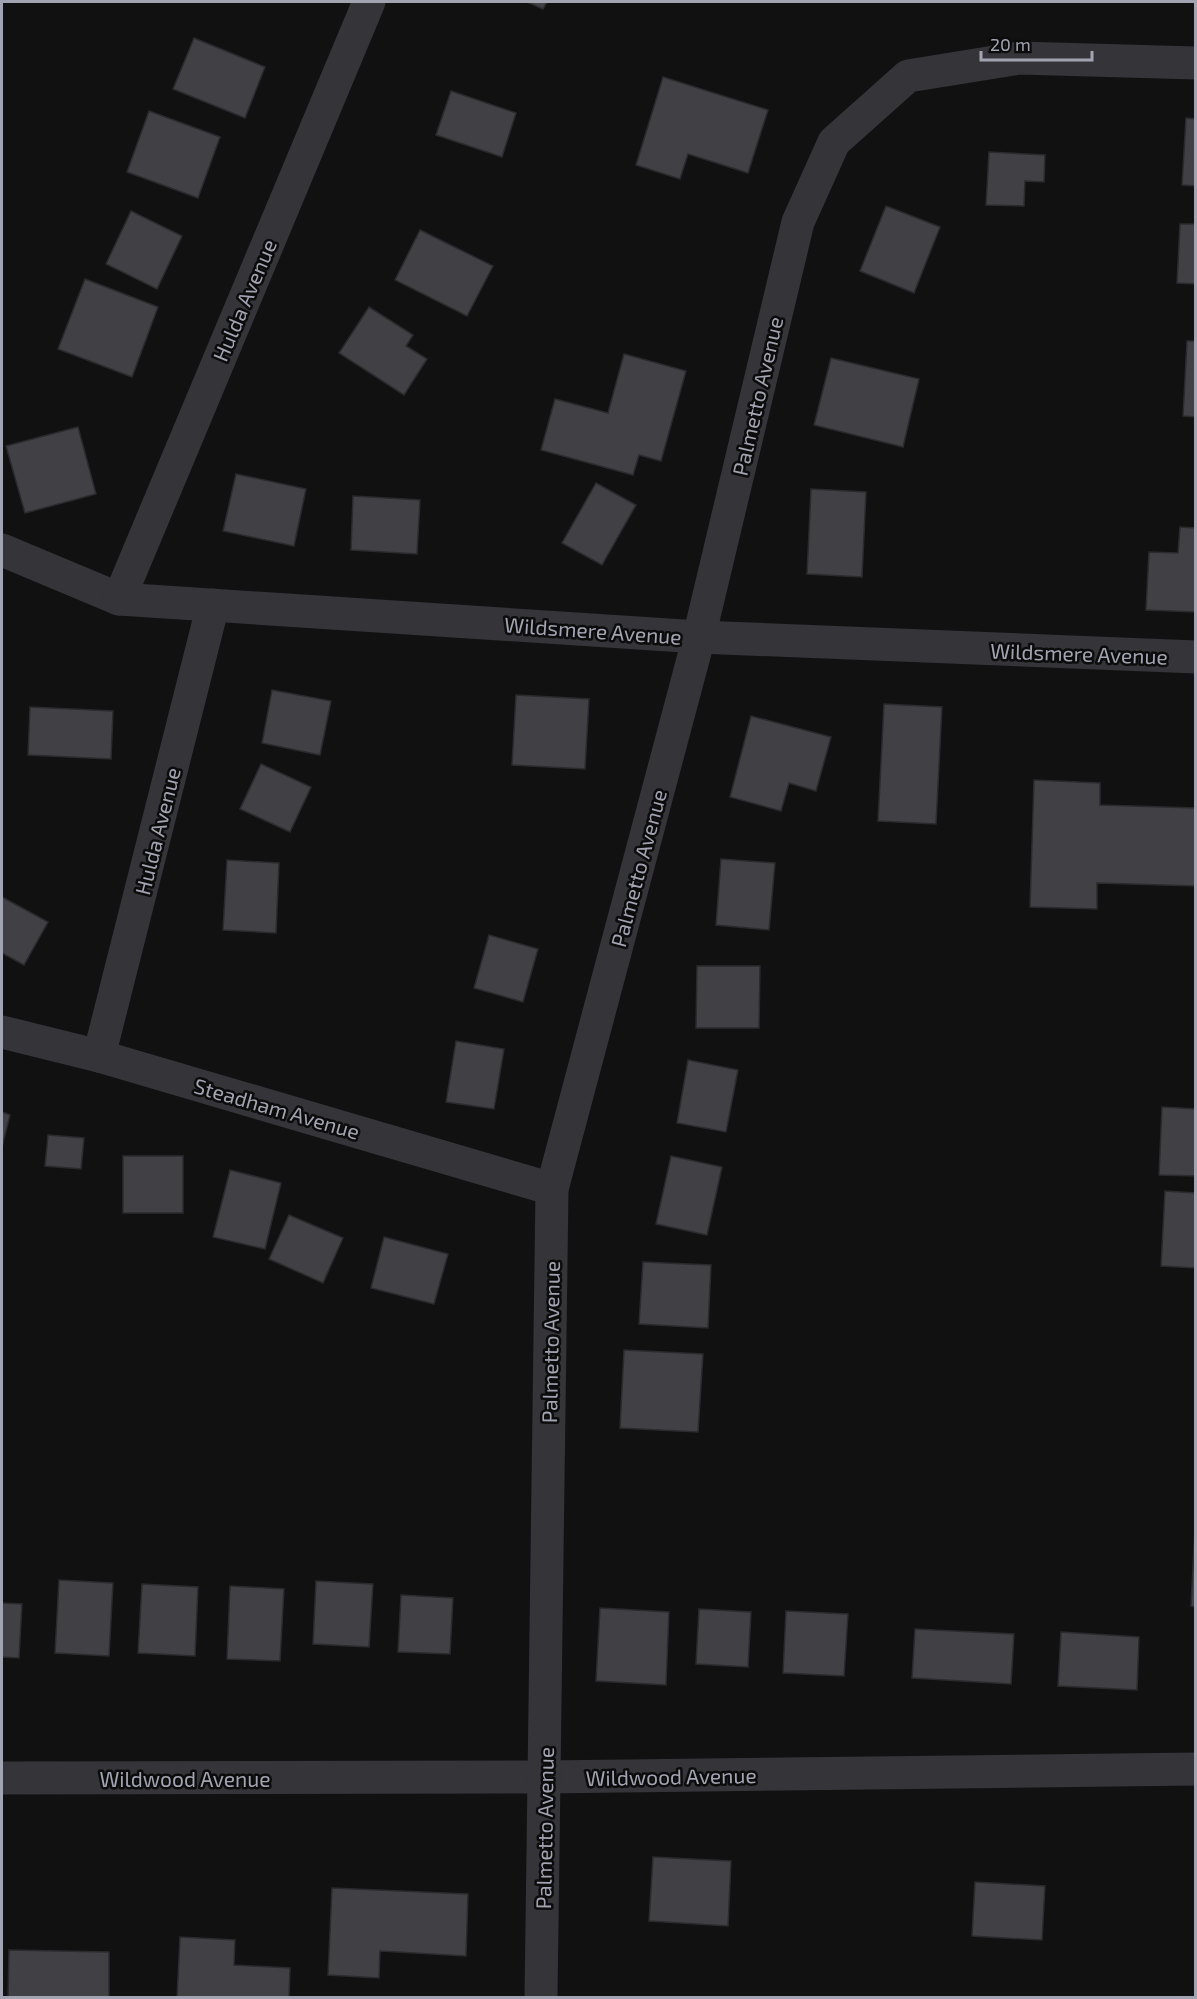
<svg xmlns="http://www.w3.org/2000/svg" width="1197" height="1999" font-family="'Exo 2',sans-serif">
<rect width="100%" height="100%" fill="#111112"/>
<g fill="#404045" stroke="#2b2b2e" stroke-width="1.5">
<polygon points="527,2 547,2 543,9"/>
<polygon points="194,38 265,67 245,118 173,89"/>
<polygon points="663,77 768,110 748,173 688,154 680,179 636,165"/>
<polygon points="451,91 516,113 502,157 436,135"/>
<polygon points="149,111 220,137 198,198 127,172"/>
<polygon points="1186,118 1196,119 1196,186 1182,185"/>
<polygon points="989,152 1045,155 1044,182 1025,181 1024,206 986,205"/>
<polygon points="886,206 940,227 914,293 860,271"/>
<polygon points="131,211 182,236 157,289 106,264"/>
<polygon points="1180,224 1196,224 1196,284 1177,283"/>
<polygon points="420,230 493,266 467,316 395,280"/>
<polygon points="85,279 158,307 132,377 58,349"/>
<polygon points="369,307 413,335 406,346 427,359 404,395 339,353"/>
<polygon points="1187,341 1196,341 1196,417 1183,416"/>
<polygon points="624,354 686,371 661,461 639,455 633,475 541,450 555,399 608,413"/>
<polygon points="831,358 919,379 903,447 814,425"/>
<polygon points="78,427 96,494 25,513 6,446"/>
<polygon points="236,474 306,489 294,546 223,531"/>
<polygon points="596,483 636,505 602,565 562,543"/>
<polygon points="811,489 866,492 862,577 807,574"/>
<polygon points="353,496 420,500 417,554 351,550"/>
<polygon points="1180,527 1196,528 1196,612 1146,610 1149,552 1178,553"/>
<polygon points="272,690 331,701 320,755 262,743"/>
<polygon points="516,695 589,699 585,769 512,765"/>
<polygon points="884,704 942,707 936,824 878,821"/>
<polygon points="30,707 113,711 111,759 28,755"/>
<polygon points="751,716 831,737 816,791 789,783 781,811 730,797"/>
<polygon points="261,764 311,787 290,832 240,809"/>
<polygon points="1034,780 1100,783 1100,805 1196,808 1196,886 1097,883 1097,909 1030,907"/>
<polygon points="721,859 775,863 769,930 716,925"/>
<polygon points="227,860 279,863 276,933 223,930"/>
<polygon points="2,897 48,922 24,965 2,953"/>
<polygon points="489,935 538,949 523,1002 474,988"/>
<polygon points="697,966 760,966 759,1028 696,1028"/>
<polygon points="456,1041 504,1049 494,1109 446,1102"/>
<polygon points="688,1060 738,1070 726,1132 677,1123"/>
<polygon points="1162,1107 1196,1109 1196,1176 1159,1175"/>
<polygon points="2,1112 10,1115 2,1147"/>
<polygon points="48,1135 84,1138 81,1169 45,1166"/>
<rect x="123" y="1156" width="60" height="57"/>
<polygon points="671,1156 722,1167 707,1235 656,1224"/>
<polygon points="230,1170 281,1183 265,1249 213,1237"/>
<polygon points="1165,1191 1196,1193 1196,1268 1161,1266"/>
<polygon points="289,1215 343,1238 323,1283 269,1259"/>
<polygon points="384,1237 448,1254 434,1304 371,1288"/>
<polygon points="643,1262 711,1265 708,1328 639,1324"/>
<polygon points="624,1350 703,1354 698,1432 620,1428"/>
<polygon points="1195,1529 1196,1529 1196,1607 1191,1606"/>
<polygon points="59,1580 113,1583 109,1656 55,1653"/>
<polygon points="316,1581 373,1584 369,1647 313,1644"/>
<polygon points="142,1584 198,1587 195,1656 138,1653"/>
<polygon points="230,1586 284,1589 280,1661 227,1659"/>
<polygon points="401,1595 453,1598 450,1654 398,1652"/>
<polygon points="2,1603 22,1604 19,1658 2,1657"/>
<polygon points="600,1608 669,1612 666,1685 596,1681"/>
<polygon points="699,1609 751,1612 748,1667 696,1664"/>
<polygon points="786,1611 848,1614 844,1676 783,1673"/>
<polygon points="915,1629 1014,1634 1011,1684 912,1678"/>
<polygon points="1061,1632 1139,1637 1137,1690 1058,1686"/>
<polygon points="653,1857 731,1861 728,1926 649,1921"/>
<polygon points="975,1882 1045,1886 1042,1940 972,1936"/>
<polygon points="332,1888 468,1894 466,1956 380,1951 379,1978 328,1975"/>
<polygon points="180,1937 235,1940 234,1965 290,1968 289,1998 177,1998"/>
<polygon points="9,1950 109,1952 109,1998 8,1998"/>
</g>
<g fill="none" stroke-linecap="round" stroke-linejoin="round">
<g stroke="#343439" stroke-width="33">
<polyline points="2,550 119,599 699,637 1196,657"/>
<polyline points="119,599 369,2"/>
<polyline points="2,1032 99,1056 552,1189"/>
<polyline points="99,1056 213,605"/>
<polyline points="2,1778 544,1777 1196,1769"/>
<polyline points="541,1998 552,1189 699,637 798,222 834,142 908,76 1019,58 1196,63"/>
</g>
</g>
<g text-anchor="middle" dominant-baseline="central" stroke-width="5" stroke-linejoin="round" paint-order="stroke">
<g font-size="21" fill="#a3a4b2" stroke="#0c0c0d">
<text transform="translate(244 300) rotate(-67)">Hulda Avenue</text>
<text transform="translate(757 396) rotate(-77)">Palmetto Avenue</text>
<text transform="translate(593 630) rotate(4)">Wildsmere Avenue</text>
<text transform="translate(1079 653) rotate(2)">Wildsmere Avenue</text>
<text transform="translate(157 831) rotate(-76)">Hulda Avenue</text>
<text transform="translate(638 868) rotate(-75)">Palmetto Avenue</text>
<text transform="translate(277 1108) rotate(16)">Steadham Avenue</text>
<text transform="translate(550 1342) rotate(-89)">Palmetto Avenue</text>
<text transform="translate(671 1776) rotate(-1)">Wildwood Avenue</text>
<text x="185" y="1778">Wildwood Avenue</text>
<text transform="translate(544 1828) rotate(-89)">Palmetto Avenue</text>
</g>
</g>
<rect width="1197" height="1999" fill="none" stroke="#a3a4b2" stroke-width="6"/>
<path d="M981 51v9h111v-9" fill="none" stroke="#a3a4b2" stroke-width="3"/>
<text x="990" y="51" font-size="18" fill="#a3a4b2" stroke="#0c0c0d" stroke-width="4.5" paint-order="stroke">20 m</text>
</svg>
